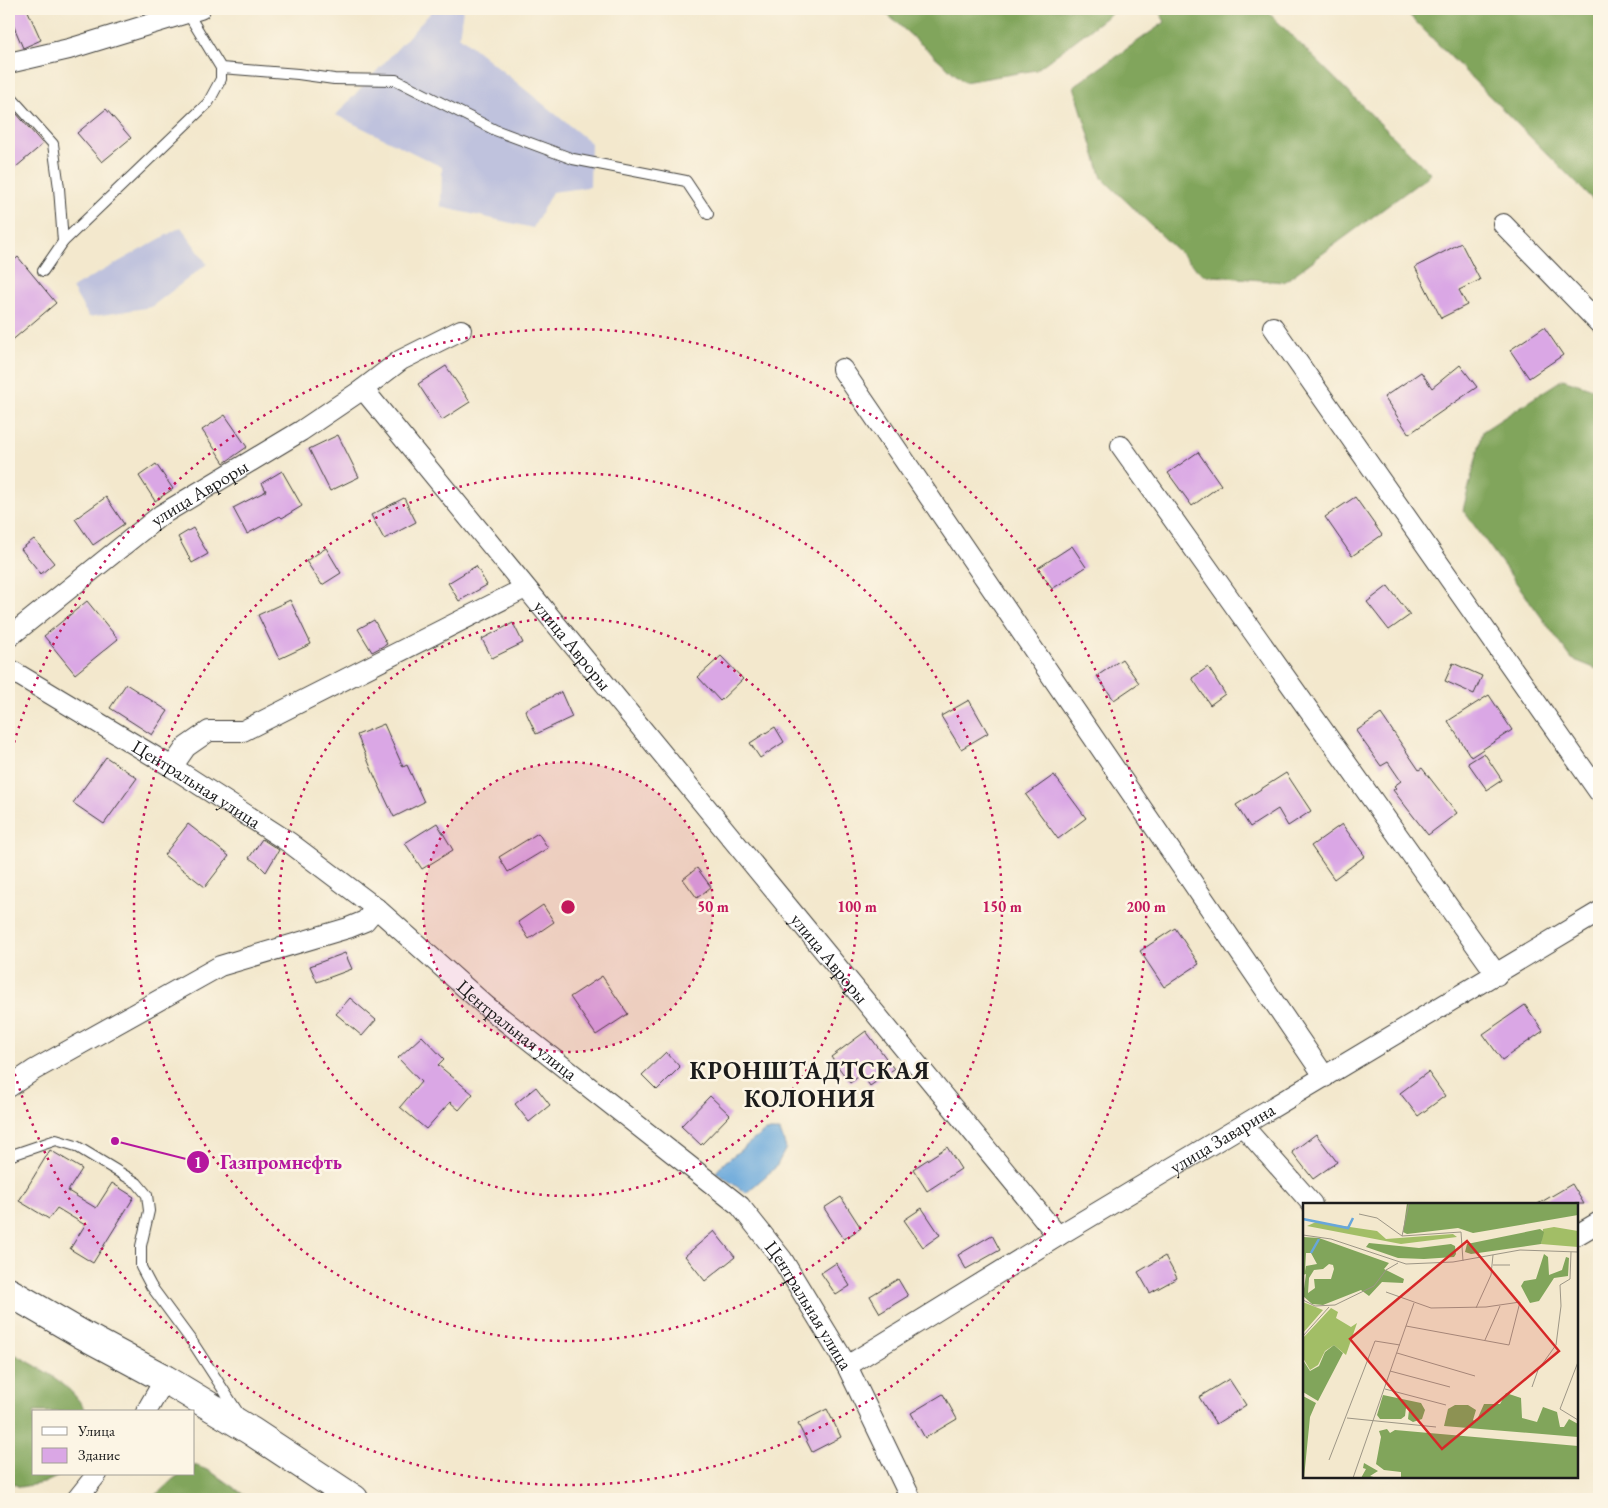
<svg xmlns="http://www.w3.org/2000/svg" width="1608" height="1508" font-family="'EB Garamond',serif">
<rect width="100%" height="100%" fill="#fcf5e5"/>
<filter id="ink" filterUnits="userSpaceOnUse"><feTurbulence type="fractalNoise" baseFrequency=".02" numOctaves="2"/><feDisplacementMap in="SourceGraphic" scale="10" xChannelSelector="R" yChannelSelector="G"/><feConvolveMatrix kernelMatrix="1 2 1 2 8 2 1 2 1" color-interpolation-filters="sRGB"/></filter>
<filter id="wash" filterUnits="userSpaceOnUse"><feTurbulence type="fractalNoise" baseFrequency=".0096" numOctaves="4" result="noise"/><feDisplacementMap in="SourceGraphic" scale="20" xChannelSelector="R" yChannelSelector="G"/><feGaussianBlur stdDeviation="1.12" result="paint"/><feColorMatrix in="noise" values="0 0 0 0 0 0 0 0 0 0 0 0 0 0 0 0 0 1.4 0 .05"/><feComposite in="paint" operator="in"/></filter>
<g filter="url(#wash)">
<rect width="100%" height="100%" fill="#f3e8cd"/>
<g fill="#bfc2dd">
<polygon points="434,9 463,9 459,36 591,143 590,187 552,192 533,228 441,207 442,167 336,115"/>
<polygon points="181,227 207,264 151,307 89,317 72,288"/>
</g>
<g fill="#81a55b" stroke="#4e603c">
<polygon points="881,9 1117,9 1036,70 964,82"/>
<polygon points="1158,9 1265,9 1431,174 1284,282 1203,275 1102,178 1074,86 1165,22"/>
<polygon points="1403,9 1599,9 1599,206"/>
<polygon points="1563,379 1599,391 1599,670 1572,659 1463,510 1483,431"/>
<path d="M9,1351C37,1367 71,1382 86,1412H34V1474H63L44,1483L20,1487L9,1482Z"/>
<polygon points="194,1465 210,1471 250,1499 152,1499 172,1480 180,1474 194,1474"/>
</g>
<polygon fill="#68a7db" stroke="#42627c" points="765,1131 780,1131 786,1148 776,1167 746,1193 716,1172 725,1162"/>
<g id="blocks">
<g fill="#daa7e5">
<polygon points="18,9 27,9 41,40 23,48 9,15 9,13"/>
<polygon points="9,105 43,144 9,173"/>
<polygon points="106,109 131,138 102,162 77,133"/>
<polygon points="1461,243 1480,280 1459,290 1467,305 1441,318 1415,267"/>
<polygon points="18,257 56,303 9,343 9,265"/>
<polygon points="1544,327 1563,355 1529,378 1510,350"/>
<polygon points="1460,365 1477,387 1409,434 1384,397 1421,372 1432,388"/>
<polygon points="446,366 470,402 442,420 418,384"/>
<polygon points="225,415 247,447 224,463 202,430"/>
<polygon points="338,435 359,477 330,491 309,449"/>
<polygon points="1198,452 1221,485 1192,506 1168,473"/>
<polygon points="156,464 173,489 155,501 139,476"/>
<polygon points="282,471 302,506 282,518 280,516 247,534 233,508 266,491 262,483"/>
<polygon points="106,497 124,524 93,545 75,519"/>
<polygon points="1355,497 1382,535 1352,556 1325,517"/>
<polygon points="404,498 416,522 384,539 371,515"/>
<polygon points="193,528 208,554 192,563 178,537"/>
<polygon points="34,539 54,563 41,574 21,549"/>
<polygon points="1072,546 1086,567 1052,589 1038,568"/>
<polygon points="326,548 341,573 322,585 306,561"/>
<polygon points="476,566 487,585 459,601 448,583"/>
<polygon points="1388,586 1410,615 1389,630 1367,602"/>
<polygon points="290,600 311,644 279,659 258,615"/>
<polygon points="87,601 118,639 75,674 44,636"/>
<polygon points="374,620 387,644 372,652 358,629"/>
<polygon points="513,623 523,643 492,658 482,639"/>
<polygon points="721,656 743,679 720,701 698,677"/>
<polygon points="1122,659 1139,683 1114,700 1097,676"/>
<polygon points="1453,663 1482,676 1474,694 1445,681"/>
<polygon points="1208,667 1225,694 1210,705 1192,678"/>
<polygon points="126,684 168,711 152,735 110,708"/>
<polygon points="561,692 572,717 536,734 525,710"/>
<polygon points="1489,695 1512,730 1471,757 1448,721"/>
<polygon points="969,700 988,733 961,749 941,716"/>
<polygon points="1381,714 1419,770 1422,768 1457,813 1428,835 1393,790 1396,788 1394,786 1401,781 1388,762 1381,766 1356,731"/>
<polygon points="384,724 403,767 407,765 424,802 394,817 374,775 357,735"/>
<polygon points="775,727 784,742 760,758 750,743"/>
<polygon points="1484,753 1502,780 1487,790 1468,763"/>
<polygon points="106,757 137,778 104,824 73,803"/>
<polygon points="1286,773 1311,811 1288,826 1278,809 1250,827 1236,805"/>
<polygon points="1054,775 1086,818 1058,839 1026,795"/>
<polygon points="437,823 453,850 422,869 405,843"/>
<polygon points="188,824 229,856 205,887 164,855"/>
<polygon points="1342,824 1365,856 1334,879 1311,846"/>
<polygon points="538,833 548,848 508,872 499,857"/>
<polygon points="262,839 279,850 266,872 258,864 249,858"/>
<polygon points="697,868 711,887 697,898 683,879"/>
<polygon points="543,905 554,922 529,939 518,922"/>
<polygon points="1175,928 1199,964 1164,987 1140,951"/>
<polygon points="345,953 352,969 317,982 310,966"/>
<polygon points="602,976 628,1014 596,1035 570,997"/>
<polygon points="350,998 376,1020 362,1036 336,1014"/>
<polygon points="1525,1005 1543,1031 1502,1060 1483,1034"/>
<polygon points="866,1031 894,1069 870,1086 862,1074 850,1083 831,1057"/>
<polygon points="422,1036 444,1059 438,1065 473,1094 459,1110 450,1102 426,1129 400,1107 421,1082 398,1058"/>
<polygon points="666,1052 680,1067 657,1090 642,1075"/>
<polygon points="1428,1072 1445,1096 1418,1116 1400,1093"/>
<polygon points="536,1087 550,1105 529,1122 515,1104"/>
<polygon points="710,1096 730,1115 701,1145 681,1126"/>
<polygon points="1316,1134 1337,1162 1313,1179 1292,1152"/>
<polygon points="947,1147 961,1169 927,1191 913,1169"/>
<polygon points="50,1150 82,1169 68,1191 96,1208 112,1183 134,1197 93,1263 70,1249 85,1225 57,1208 49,1219 19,1201"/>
<polygon points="1572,1184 1584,1204 1538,1204"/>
<polygon points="841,1197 861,1228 844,1239 824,1208"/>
<polygon points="922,1208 940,1235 923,1247 904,1220"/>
<polygon points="714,1231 735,1257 705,1281 685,1256"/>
<polygon points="992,1235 1000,1250 966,1269 958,1255"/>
<polygon points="1165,1256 1177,1278 1150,1293 1138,1272"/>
<polygon points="836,1263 850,1286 836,1295 821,1273"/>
<polygon points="898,1279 908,1296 880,1313 870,1296"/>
<polygon points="1229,1379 1246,1405 1216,1424 1199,1397"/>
<polygon points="943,1394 957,1419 925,1438 911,1413"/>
<polygon points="827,1409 841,1437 812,1452 798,1424"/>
</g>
</g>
</g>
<g filter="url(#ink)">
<use href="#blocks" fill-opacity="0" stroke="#3c3b37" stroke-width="1"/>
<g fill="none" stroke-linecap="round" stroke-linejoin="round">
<g stroke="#3c3b37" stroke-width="12">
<g id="lane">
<polyline points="187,12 221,68 298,74 334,79 396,80 495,130 573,159 686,181 708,214"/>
<polyline points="9,95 53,144 59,188 63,242 43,271"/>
<polyline points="63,242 208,103 221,79 221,68"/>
<polyline points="9,1156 56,1140 76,1146 137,1183 147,1195 149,1211 141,1246 141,1267 151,1286 193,1343 239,1414"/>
</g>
</g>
<g stroke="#3c3b37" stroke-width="22">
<g id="street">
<polyline points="9,63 69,49 200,9"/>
<polyline points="1503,224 1599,323"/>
<polyline points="1273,327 1599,792"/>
<polyline points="842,369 1325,1077"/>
<polyline points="363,389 401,360 461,330"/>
<polyline points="1121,446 1497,975"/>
<path id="s1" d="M9,637L161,515L301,431L363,389L1058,1236"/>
<path id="s2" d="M9,669L172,767L290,843L376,908L486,1006L740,1206L782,1259L847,1366L911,1499"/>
<polyline points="172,767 186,747 209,731 243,731 525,588"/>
<polyline points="9,1087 34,1070 220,966 348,928 365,921 376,908"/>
<polyline points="1243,1126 1312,1204"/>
<polyline points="1577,1235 1599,1222"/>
<path id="s3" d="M847,1366L1058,1236L1599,912"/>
<polyline points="146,1412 165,1379"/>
<polyline points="77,1499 97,1474"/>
</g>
</g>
<g stroke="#3c3b37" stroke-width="30">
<polyline id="primary" points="9,1292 83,1335 165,1379 251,1431 354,1499"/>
</g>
<use href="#lane" stroke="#fff" stroke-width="10"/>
<use href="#street" stroke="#fff" stroke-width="20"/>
<use href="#primary" stroke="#fff" stroke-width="28"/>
</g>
</g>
<circle cx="568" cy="907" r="145" fill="#c2185b" fill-opacity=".12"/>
<g fill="none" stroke="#c2185b" stroke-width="2.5" stroke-dasharray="2.5 5">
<circle cx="568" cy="907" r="145"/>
<circle cx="568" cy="907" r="289"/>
<circle cx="568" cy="907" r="434"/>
<path d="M10 757A578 578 0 1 1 10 1057"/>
</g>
<g text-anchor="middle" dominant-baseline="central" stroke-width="5" stroke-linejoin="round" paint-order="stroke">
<g font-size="19" fill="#1c1c1c" stroke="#fcf5e5">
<text stroke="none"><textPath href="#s1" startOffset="239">улица Авроры</textPath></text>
<text stroke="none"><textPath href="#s1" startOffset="764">улица Авроры</textPath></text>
<text stroke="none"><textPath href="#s2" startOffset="220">Центральная улица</textPath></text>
<text stroke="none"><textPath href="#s1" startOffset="1169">улица Авроры</textPath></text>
<text stroke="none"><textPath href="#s2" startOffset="625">Центральная улица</textPath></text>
<text stroke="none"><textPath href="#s3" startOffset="439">улица Заварина</textPath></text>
<text stroke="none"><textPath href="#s2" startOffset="1030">Центральная улица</textPath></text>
</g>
<g font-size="24" font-weight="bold" letter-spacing="1" fill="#1c1c1c" stroke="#fcf5e5">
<text x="810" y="1070">КРОНШТАДТСКАЯ<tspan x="810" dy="28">КОЛОНИЯ</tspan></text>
</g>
</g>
<g transform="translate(1303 1203)">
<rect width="275" height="275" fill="#f3e8cd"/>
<path d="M13,19L74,28L83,36L150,31L154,34L98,41L4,23ZM251,24L275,28V44L238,41L240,26ZM0,99L20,107L0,130ZM28,105L35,109L33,115L48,124L54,120L43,152L31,142L22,148L15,162L7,167L0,155V135Z" fill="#a2be66"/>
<path d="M104,0H275V12L170,30L155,25L104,31L100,29ZM237,26L241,29L238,41L168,51L162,49L164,41ZM0,34L16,35L86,60L81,66L101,76L100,80L79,79L66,93L58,87L20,102L9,101L0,93L3,71L0,72ZM3,50H8L14,61L3,63L2,68ZM26,61L30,62L31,66L28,76H11L12,85L5,90L6,75L11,67L20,66ZM66,40L116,45L148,41L152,43L153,51L151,54L121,56L95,55L63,44ZM241,51L245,54L246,72L259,67L263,54L266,55L265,73L251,75L236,98L227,100L218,83L221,78L233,76ZM31,142L40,150L15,198L0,189V157L7,168L16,163L22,149ZM203,190L218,195L219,215L234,219L240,204L254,209L257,224H261L266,216L275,221V234L141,223L145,206L152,202H165L173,207L170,217L173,219L181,201H197ZM80,192L118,200L122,207L119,216L110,219L105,216L106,207L103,205L102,213L98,216H77L74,212ZM0,193L13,200L7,214L1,275ZM84,226L87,230L92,227L275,243V275H94L98,274V269L81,267L73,261L78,234L76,228ZM61,260L75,268L67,273L74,275H58L63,266L60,265Z" fill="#81a55b" fill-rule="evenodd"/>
<path fill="none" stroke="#68a7db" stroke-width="2.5" d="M0,16L45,25L50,15M8,50L16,36"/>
<path fill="none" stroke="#9d9686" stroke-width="1" d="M56,11L74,15L99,33L158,29L160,58M0,32L28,36L103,61L150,59L217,47L275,49M99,33L106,0M190,62H207M83,89L128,105L183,104L217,99L206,142L103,123M0,97L12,103L32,102L71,83L83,67L95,60M173,105L188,72L190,52M0,133L26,104M182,137L197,103M94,150L172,173M275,159L257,206L275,217M87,168L147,184M229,184L235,167L253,142L258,103L257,82L267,76L268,49M82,186L143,202M44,215L133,224M26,257L72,138L97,142M50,275L111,100"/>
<path fill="#d62828" fill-opacity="0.15" stroke="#d62828" stroke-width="2.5" d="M164,38L256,148L139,246L47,136Z"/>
<rect width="275" height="275" fill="none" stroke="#1c1c1c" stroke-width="2.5"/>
</g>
<circle cx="568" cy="907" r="8" fill="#c2185b" stroke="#fcf5e5" stroke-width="2.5"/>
<g font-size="15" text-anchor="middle" font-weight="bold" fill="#c2185b" stroke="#fcf5e5" stroke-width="5" stroke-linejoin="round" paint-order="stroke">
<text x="713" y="912">50 m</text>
<text x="857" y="912">100 m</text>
<text x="1002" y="912">150 m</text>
<text x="1146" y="912">200 m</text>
</g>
<path fill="none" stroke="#b5179e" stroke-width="2" d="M115 1141L198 1162"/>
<g fill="#b5179e" stroke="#fcf5e5" stroke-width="2">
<circle cx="115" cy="1141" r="5"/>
<circle cx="198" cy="1162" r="12"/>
</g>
<g font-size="15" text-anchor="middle" font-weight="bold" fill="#fff">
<text x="198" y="1168">1</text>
</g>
<g font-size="20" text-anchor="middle" font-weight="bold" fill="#b5179e" stroke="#fcf5e5" stroke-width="5" stroke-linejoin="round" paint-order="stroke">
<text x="281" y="1169">Газпромнефть</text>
</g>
<rect width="1608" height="1508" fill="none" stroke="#fcf5e5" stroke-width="30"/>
<rect x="32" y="1410" width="162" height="65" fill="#fcf5e5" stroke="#a29e95"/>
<rect x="42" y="1427" width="25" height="8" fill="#ffffff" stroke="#a29e95"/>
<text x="78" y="1436" font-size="15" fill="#1c1c1c">Улица</text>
<rect x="42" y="1448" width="25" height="15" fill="#daa7e5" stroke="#a29e95"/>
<text x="78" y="1460" font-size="15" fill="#1c1c1c">Здание</text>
</svg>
